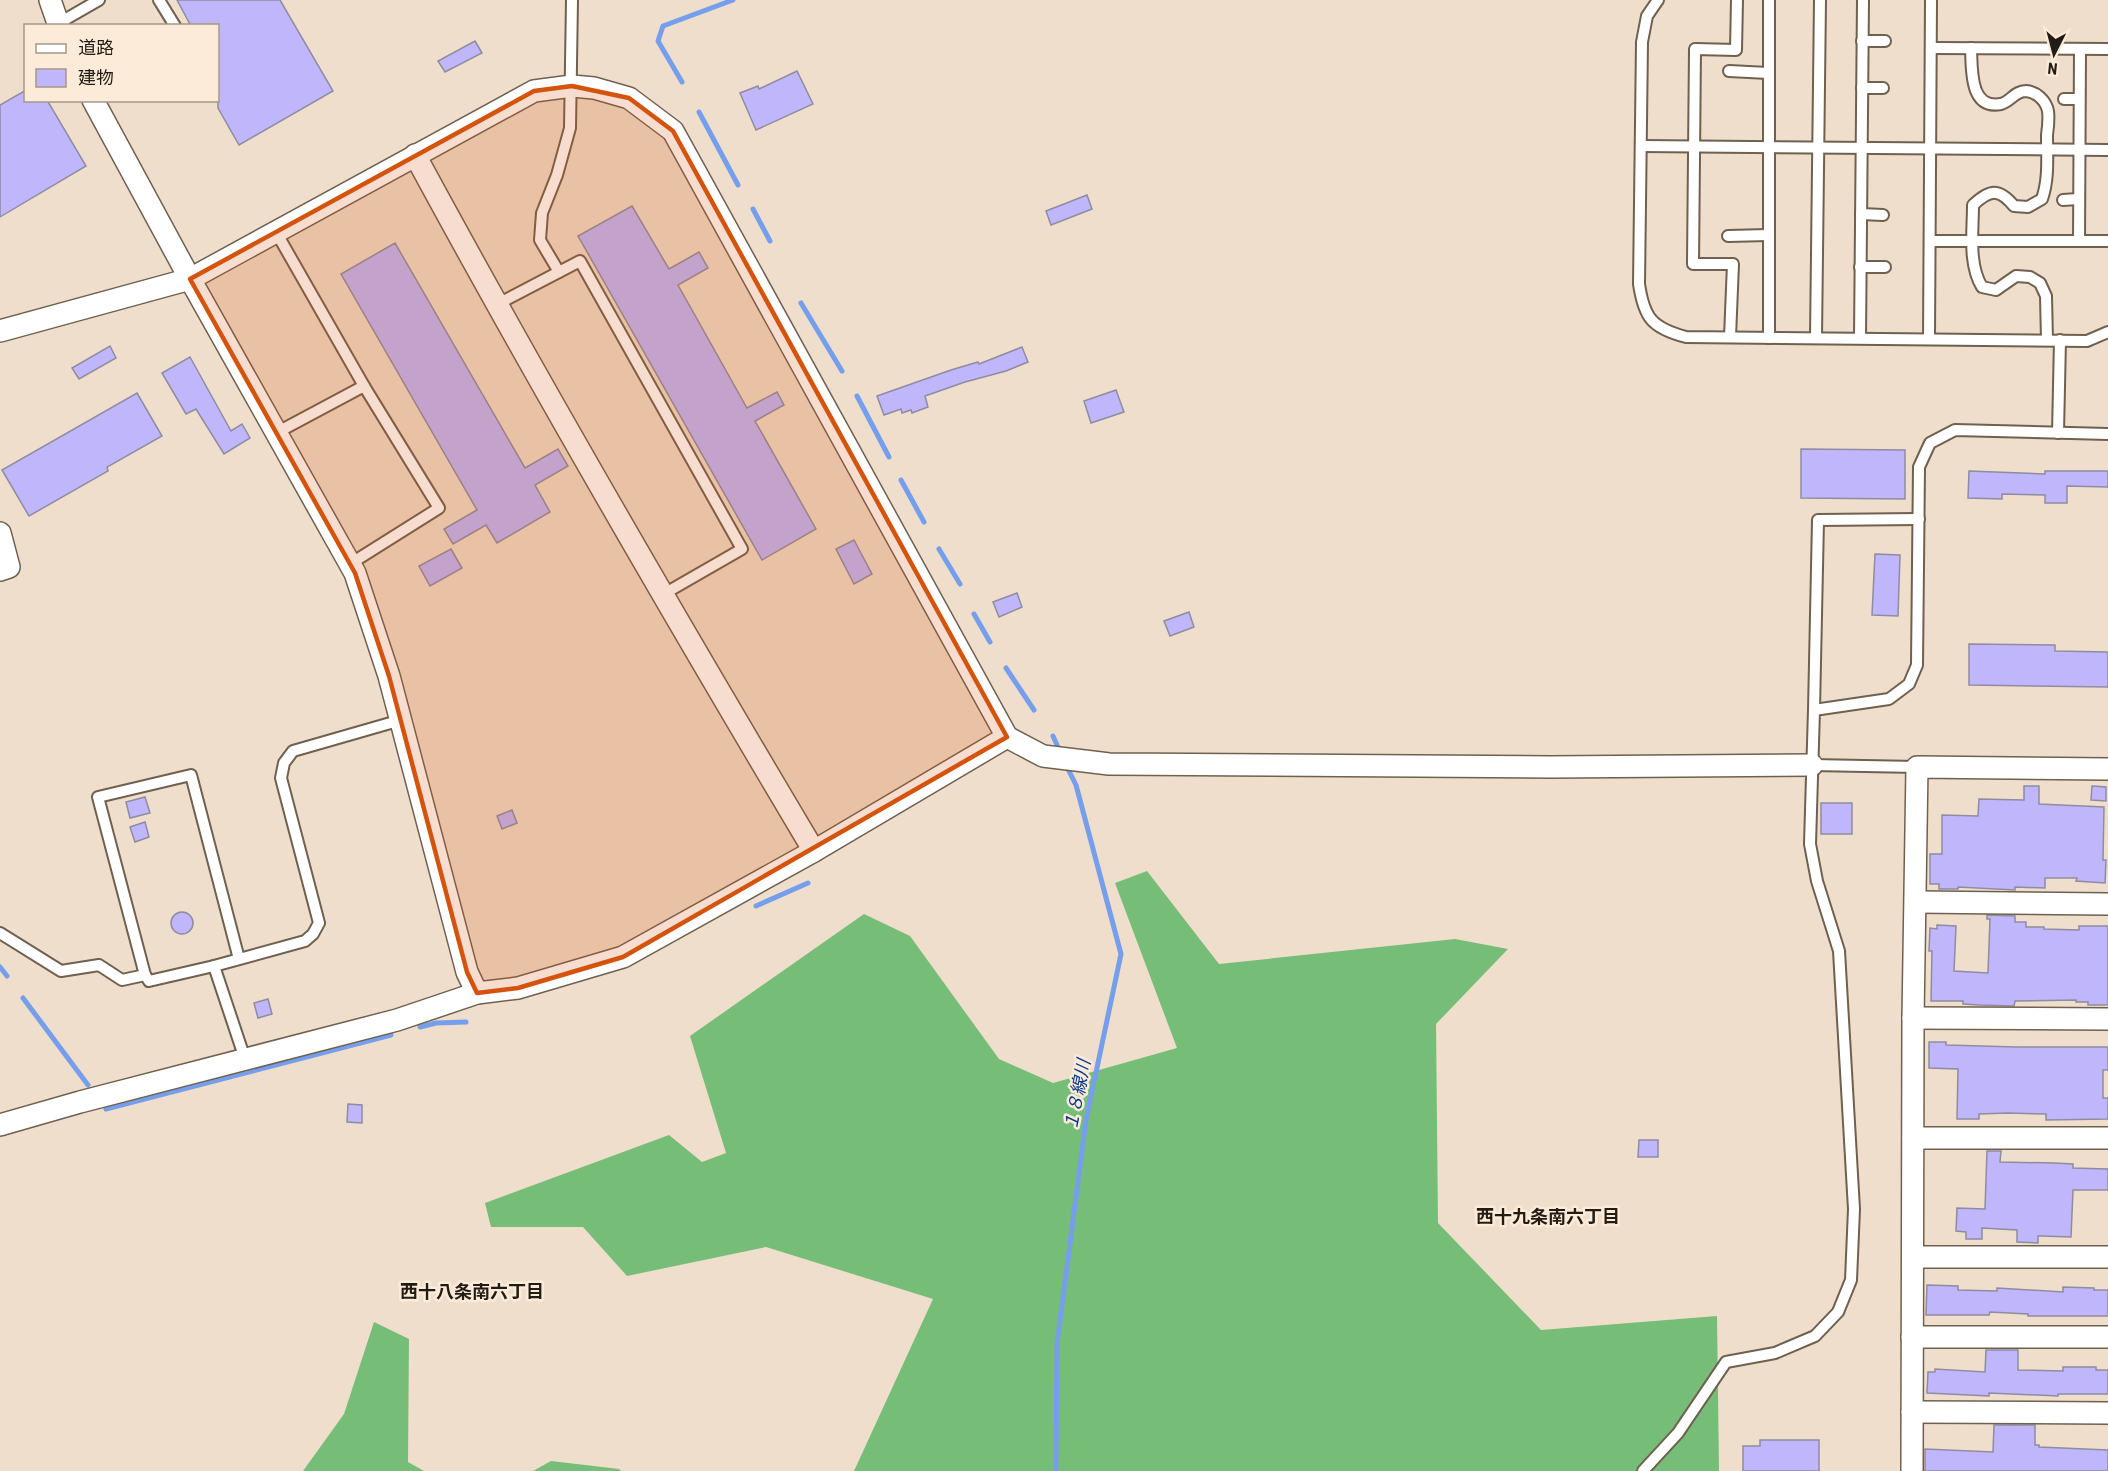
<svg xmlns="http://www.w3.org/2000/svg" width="2108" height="1471" font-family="'Roboto Condensed','Noto Sans JP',sans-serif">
<rect width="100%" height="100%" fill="#efdecb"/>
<g fill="#76be78">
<polygon points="1147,871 1219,964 1455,939 1508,949 1436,1024 1438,1223 1541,1330 1717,1316 1719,1471 854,1471 933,1299 766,1247 627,1276 583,1227 491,1227 485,1203 669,1135 702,1162 726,1153 690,1036 864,914 910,936 999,1059 1053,1083 1177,1048 1115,883"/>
<polygon points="374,1322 409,1339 408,1462 424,1471 303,1471 344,1414"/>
<polygon points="551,1461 619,1469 621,1471 533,1471"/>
</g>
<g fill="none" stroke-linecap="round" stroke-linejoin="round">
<g stroke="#759fec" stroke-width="5">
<polyline points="682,82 658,41 663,26 733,0"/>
<polyline points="699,112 738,185"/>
<polyline points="753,209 770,241"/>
<polyline points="801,303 842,371"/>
<polyline points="857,396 889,457"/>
<polyline points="901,480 924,522"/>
<polyline points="939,549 960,584"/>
<polyline points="974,614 990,642"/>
<polyline points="1006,668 1034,710"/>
<polyline points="1053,736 1061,754"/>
<polyline points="756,906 808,883"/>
<polyline points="0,967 7,976"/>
<polyline points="23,998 88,1085"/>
<polyline points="420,1027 436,1023 466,1022"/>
<polyline points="106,1109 391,1035"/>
<polyline points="1056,1471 1057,1344 1086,1120 1121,954 1076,785 1066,765"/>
</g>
</g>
<g fill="#c0b6fc" stroke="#8e8ca1" stroke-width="1.5">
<polygon points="177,0 280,0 333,91 239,145 218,108 218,26 191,26"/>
<polygon points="475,41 482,53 445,72 438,61"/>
<polygon points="797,71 813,104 756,130 740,93 758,86 759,89"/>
<polygon points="26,90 26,100 47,100 86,166 0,217 0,105"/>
<polygon points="1087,195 1092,209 1051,225 1046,211"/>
<polygon points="632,206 669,269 699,252 708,268 678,285 747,408 777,392 784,405 755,421 816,529 762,560 578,236"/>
<polygon points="395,243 525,468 558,449 568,466 535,485 550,512 497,543 486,525 453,544 444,529 477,510 341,274"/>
<polygon points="110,346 116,358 79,379 72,368"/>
<polygon points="1022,347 1028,362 1006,371 965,382 925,396 928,407 912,413 911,410 902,413 901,409 884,415 877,396 951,370 978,362 979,364"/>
<polygon points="190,357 231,431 242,424 250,438 224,454 196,409 186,414 162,373"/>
<polygon points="1116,390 1124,412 1091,423 1084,401"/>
<polygon points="137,393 162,436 107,467 108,471 29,516 2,470"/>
<polygon points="1801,449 1905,450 1905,499 1801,498"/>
<polygon points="1969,471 2045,474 2045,471 2108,471 2108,487 2067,486 2067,503 2045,503 2045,495 2002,494 2002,499 1968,498"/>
<polygon points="854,540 872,574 854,584 836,549"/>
<polygon points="451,549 462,568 430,586 419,566"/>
<polygon points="1875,554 1900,555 1898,616 1872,615"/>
<polygon points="1017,593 1022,607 999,617 993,602"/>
<polygon points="1189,612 1194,627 1170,636 1164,621"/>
<polygon points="1969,644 2055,645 2055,651 2108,652 2108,687 1969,685"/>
<polygon points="2024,786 2039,786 2039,804 2104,807 2103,860 2106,860 2105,883 2076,881 2077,878 2045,878 2045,888 2015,887 2015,890 1958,887 1958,889 1939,889 1939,884 1930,884 1930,854 1942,854 1942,815 1978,816 1979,799 2024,800"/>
<polygon points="2092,786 2106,787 2106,801 2091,800"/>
<polygon points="145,797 150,813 130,818 126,802"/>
<rect x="1821" y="803" width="31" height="31"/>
<polygon points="512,810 517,823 502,829 497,816"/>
<polygon points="145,822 149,837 135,842 130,827"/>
<circle cx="182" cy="923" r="11"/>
<polygon points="1987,915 2015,916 2015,922 2026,922 2026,927 2044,927 2044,929 2079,930 2079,926 2108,926 2108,1005 2088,1005 2088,1002 2076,1002 2076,1000 2015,1001 2014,1006 1979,1005 1963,1004 1963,1001 1931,1001 1932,951 1929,951 1930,928 1937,929 1937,925 1956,926 1954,971 1988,973 1990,919 1987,919"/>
<polygon points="268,999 272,1014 258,1018 254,1003"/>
<polygon points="1929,1042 1946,1042 1946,1045 2017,1047 2108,1047 2108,1070 2103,1070 2103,1098 2108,1098 2108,1119 2046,1120 2046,1114 2008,1113 1979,1114 1979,1119 1957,1119 1958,1069 1929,1068"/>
<polygon points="348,1104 362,1105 362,1123 347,1122"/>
<polygon points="1639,1140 1658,1140 1658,1157 1638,1157"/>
<polygon points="1987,1151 2001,1151 2000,1162 2054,1163 2073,1164 2073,1168 2108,1169 2108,1190 2073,1190 2071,1237 2042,1236 2038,1236 2038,1243 2017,1242 2017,1230 1982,1228 1982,1239 1966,1239 1966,1232 1956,1231 1957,1208 1985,1209"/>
<polygon points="1927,1285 1958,1286 1958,1290 1997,1291 1997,1288 2063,1292 2063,1287 2094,1288 2094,1290 2108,1290 2108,1316 2028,1316 2028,1314 1990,1312 1989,1315 1926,1315"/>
<polygon points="1986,1350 2018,1350 2018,1370 2063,1371 2063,1367 2096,1367 2096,1370 2108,1370 2108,1394 2058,1394 2058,1396 1989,1393 1989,1396 1927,1393 1928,1372 1935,1372 1935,1369 1985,1372"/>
<polygon points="1994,1425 2035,1425 2035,1445 2039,1445 2039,1447 2108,1450 2108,1471 1925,1471 1925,1449 1993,1452"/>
<polygon points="1760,1440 1819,1440 1819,1471 1743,1471 1743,1446 1760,1446"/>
</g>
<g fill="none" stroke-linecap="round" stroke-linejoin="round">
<g stroke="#6f604f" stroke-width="14">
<g id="lane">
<polyline points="159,0 175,26"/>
<path d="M1658,0L1647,16L1642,42L1639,284C1644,318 1652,328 1686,337L2087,341L2108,332"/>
<polyline points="59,23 99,0"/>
<polyline points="1862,41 1885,41"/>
<polyline points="1931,48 2108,49"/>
<path d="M1971,48C1972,68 1969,110 2001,104C2011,101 2015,91 2026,91C2037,92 2046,101 2048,111C2049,119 2048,128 2047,135C2047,157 2049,179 2042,199L2028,207L2014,206C1999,188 1990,189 1973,205C1973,231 1968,264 1982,287L1996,290L2016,276L2030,277L2040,283L2046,296L2047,340"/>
<polyline points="1729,71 1768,73"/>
<polyline points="1862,88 1883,88"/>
<polyline points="2064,99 2079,99"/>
<polyline points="1641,146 2108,150"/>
<polyline points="2063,200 2078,199"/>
<polyline points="1861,214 1883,215"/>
<polyline points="276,232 364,386"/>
<polyline points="1728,236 1768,235"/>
<polyline points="1930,241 2108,241"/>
<polyline points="2079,241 2080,49"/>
<polyline points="1860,267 1885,267"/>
<polyline points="559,272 540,240 542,213 557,175 570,128 572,0"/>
<polyline points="496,305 580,261 742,549 662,595"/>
<polyline points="1730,337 1733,264 1693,264 1695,49 1736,50 1737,0"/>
<polyline points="1769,338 1769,0"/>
<polyline points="1816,338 1820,0"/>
<polyline points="1860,338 1863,0"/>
<polyline points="1929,339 1931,0"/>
<polyline points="276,433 364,386 439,508 350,564"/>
<polyline points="2058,433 2060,340"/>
<polyline points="1814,710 1818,520 1919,519"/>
<polyline points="1812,765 1917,767"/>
<polyline points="0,933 61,971 99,965 122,980 145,975"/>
<polyline points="239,959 191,775 98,797 145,975 149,981 214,966 305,941 313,934 319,923 281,778 284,763 293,751 401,720"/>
<polyline points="214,966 245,1059"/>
<polyline points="1643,1471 1678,1433 1726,1362 1775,1353 1815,1336 1838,1312 1851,1280 1854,1209 1839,951 1817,881 1810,844 1814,710 1889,699 1909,684 1917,665 1919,467 1930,443 1955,430 2108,434"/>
</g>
</g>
<g stroke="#6f604f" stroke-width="24">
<g id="street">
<polyline points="50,0 59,26"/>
<polyline points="93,100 190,279 355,573 389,676 467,972 477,993"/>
<path d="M415,155C542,390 677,621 814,851"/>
<polyline points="0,331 190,279 534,91 572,86 594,88 629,98 673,131 1007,737 1043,756 1109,764 1550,767 1812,765"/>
<polyline points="0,533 9,567 0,570"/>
<polyline points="1916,902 2108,904"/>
<polyline points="1913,1018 2108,1019"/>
<polyline points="0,1125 80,1102 397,1020 477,993 518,988 623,957 814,851 1007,737"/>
<polyline points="1913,1138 2108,1138"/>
<polyline points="1913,1257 2108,1257"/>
<polyline points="1912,1337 2108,1337"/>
<polyline points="1912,1412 2108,1413"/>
<polyline points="1912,1471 1913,1018 1917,767 2108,769"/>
</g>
</g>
<use href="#lane" stroke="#fff" stroke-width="10"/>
<use href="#street" stroke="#fff" stroke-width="21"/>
</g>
<path fill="#d4530d" fill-opacity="0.2" stroke="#d4530d" stroke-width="4.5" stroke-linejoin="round" d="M572,86L629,98L673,131L1007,737L623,957L518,988L477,993L467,972L389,676L355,573L190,279L534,91Z"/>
<g text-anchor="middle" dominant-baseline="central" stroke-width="5" stroke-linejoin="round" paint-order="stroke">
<g font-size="18" font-style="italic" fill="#09368d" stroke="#fcebd8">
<text transform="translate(1077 1095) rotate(-79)">１８線川</text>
</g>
<g font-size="18" font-weight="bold" fill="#221c15" stroke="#fcebd8">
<text x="1548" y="1216">西十九条南六丁目</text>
<text x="472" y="1291">西十八条南六丁目</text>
</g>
</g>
<rect x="24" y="24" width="195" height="78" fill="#fcebd8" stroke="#a5988a" stroke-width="1.5"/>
<rect x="36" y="44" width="30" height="9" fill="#ffffff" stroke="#a5988a" stroke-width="1.5"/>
<text x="78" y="54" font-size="18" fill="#221c15">道路</text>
<rect x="36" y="69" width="30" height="18" fill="#c0b6fc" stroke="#a5988a" stroke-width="1.5"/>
<text x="78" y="84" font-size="18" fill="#221c15">建物</text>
<g transform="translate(2054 54) rotate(186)" stroke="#fcebd8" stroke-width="4.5" paint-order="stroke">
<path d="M0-4.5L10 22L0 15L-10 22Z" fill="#221c15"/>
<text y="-9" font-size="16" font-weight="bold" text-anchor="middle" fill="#221c15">N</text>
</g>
</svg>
